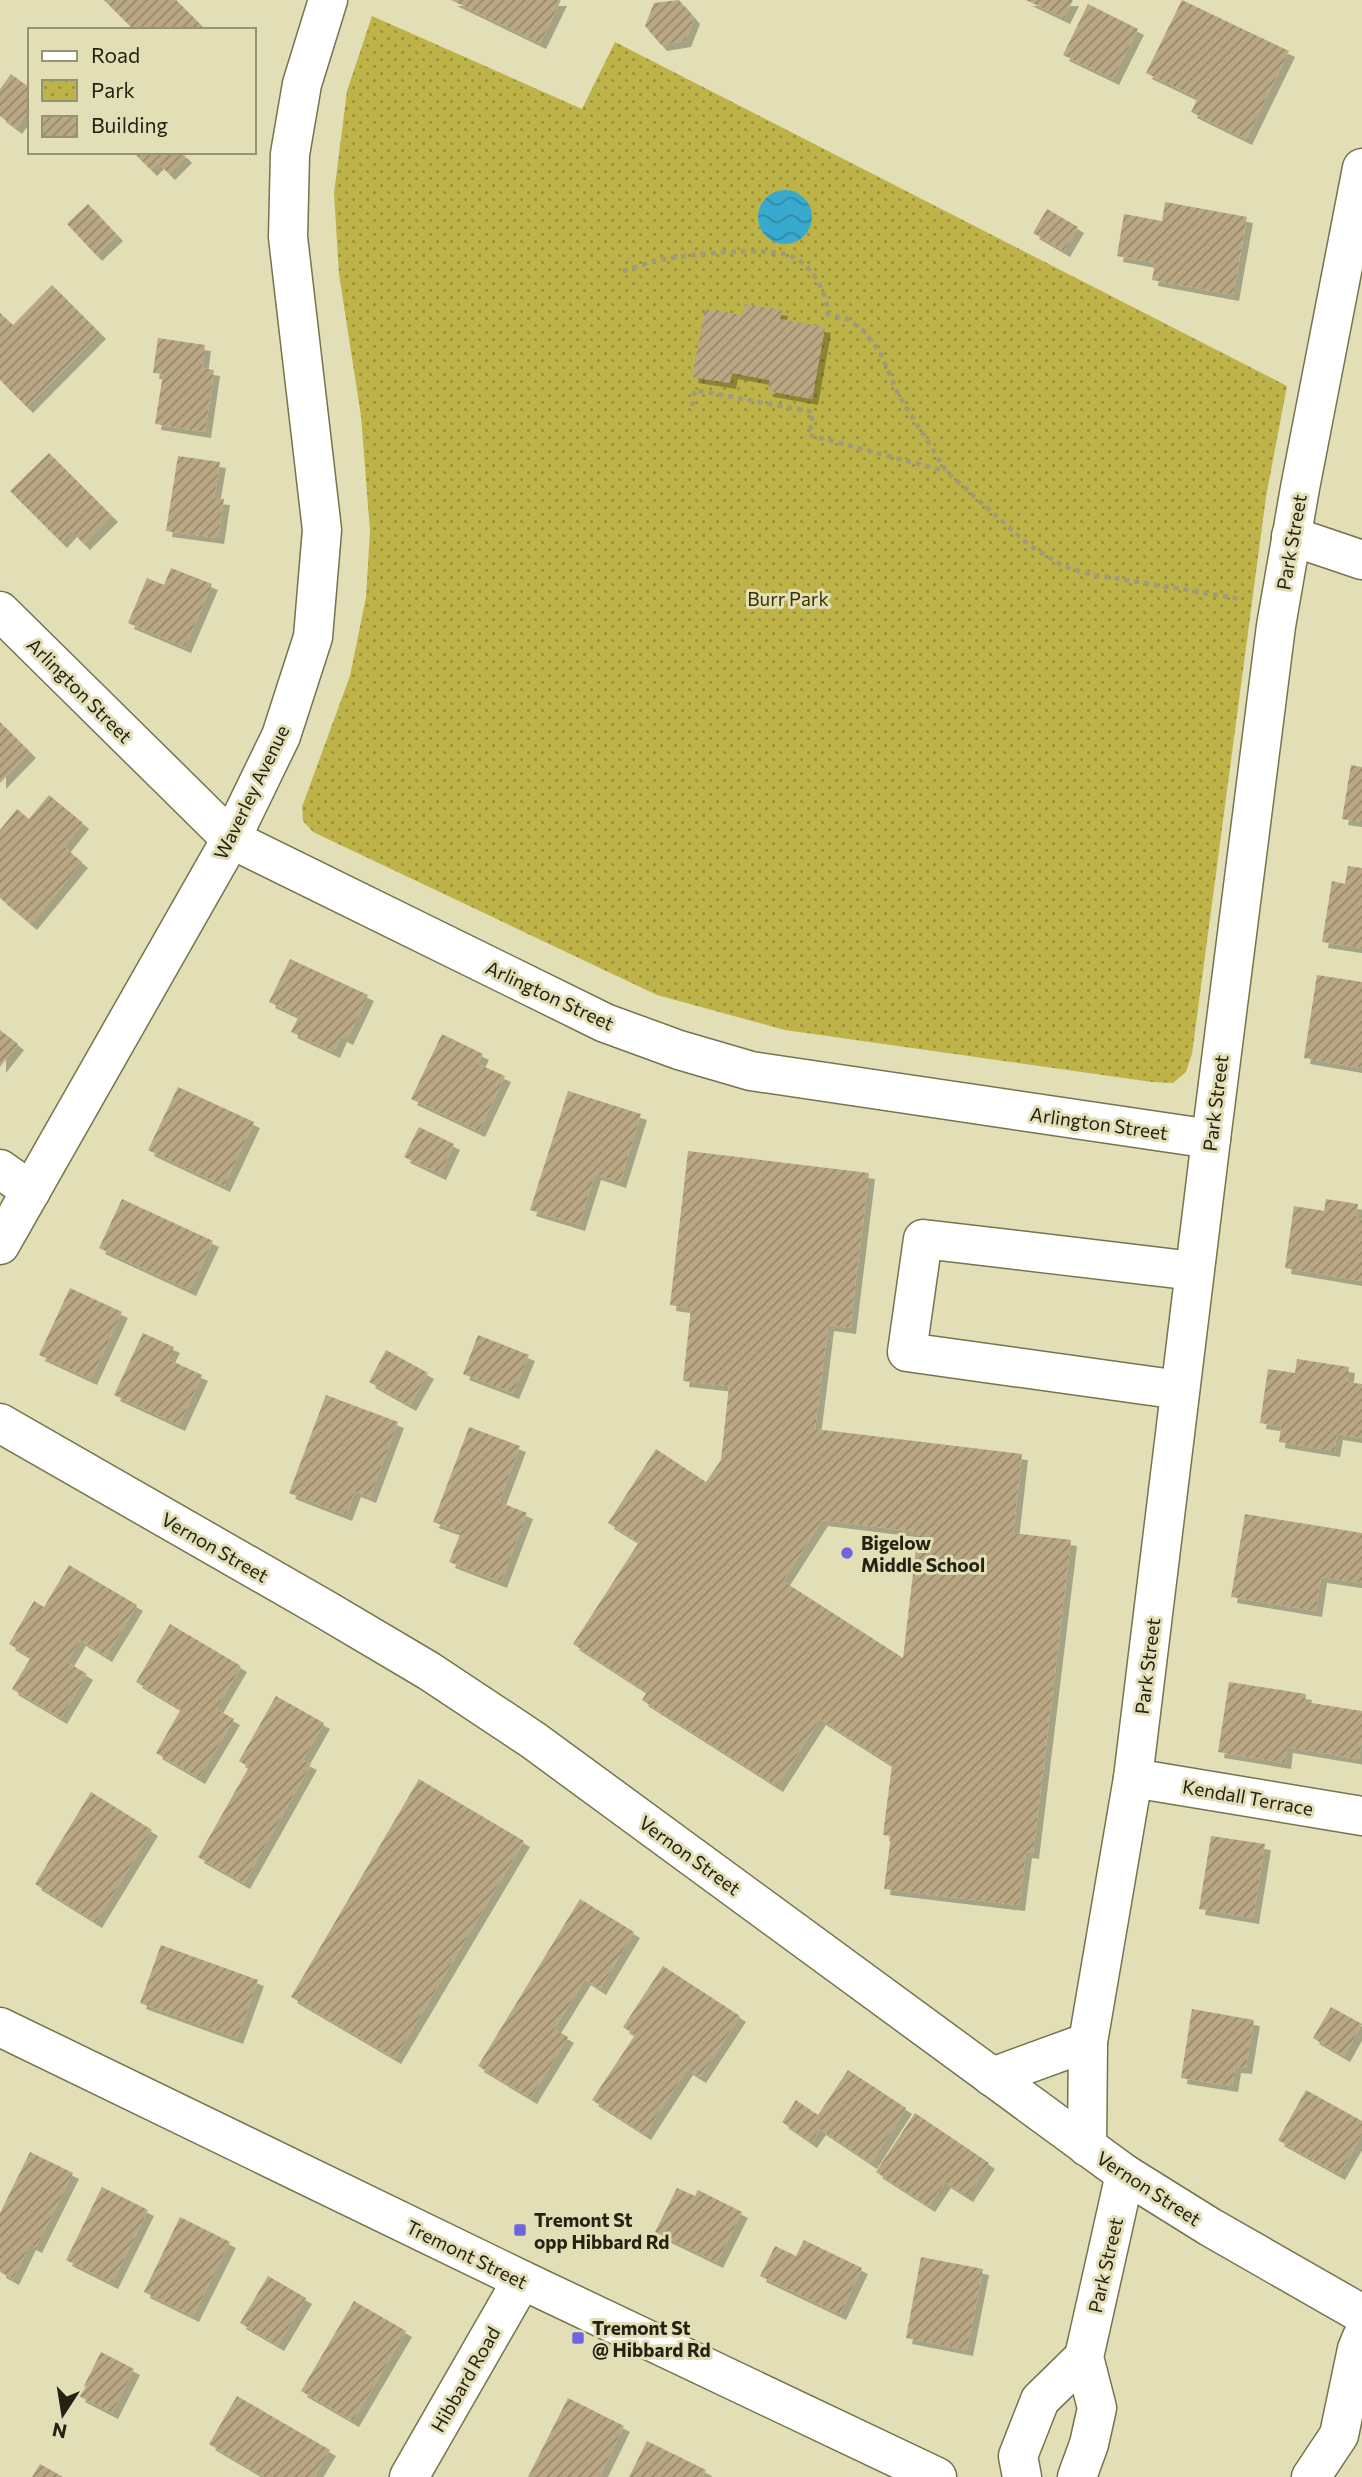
<svg xmlns="http://www.w3.org/2000/svg" width="1362" height="2477" font-family="Commissioner,sans-serif">
<defs>
<pattern id="park-dots" width="8" height="8" patternUnits="userSpaceOnUse" patternTransform="scale(1.75)"><rect width="8" height="8" fill="#beb348"/><path d="M2 2h.1M6 6h.1" fill="none" stroke="#9a913b" stroke-width="1.8" stroke-linecap="round"/></pattern>
<pattern id="water-waves" width="16" height="10" patternUnits="userSpaceOnUse" patternTransform="scale(1.75)"><rect width="16" height="10" fill="#38aace"/><path d="M0 5q4-4 8 0t8 0" fill="none" stroke="#2f8aa6"/></pattern>
<pattern id="building-hatch" width="6" height="6" patternUnits="userSpaceOnUse" patternTransform="scale(1.75)"><rect width="6" height="6" fill="#baa784"/><path d="M-1 1l2-2M0 6l6-6M5 7l2-2" fill="none" stroke="#97886b"/></pattern>
<filter id="shadow"><feDropShadow dx="6" dy="6" stdDeviation="0" flood-color="#0004"/></filter>
</defs>
<rect width="100%" height="100%" fill="#e2deb6"/>
<polygon fill="url(#park-dots)" points="372,16 582,109 615,42 1287,386 1266,497 1192,1054 1186,1072 1173,1083 1152,1082 785,1030 657,995 313,832 303,821 302,807 350,676 366,597 370,531 361,416 339,274 334,193 347,91"/>
<circle fill="url(#water-waves)" cx="785" cy="217" r="27"/>
<g fill="url(#building-hatch)" fill-rule="evenodd" filter="url(#shadow)">
<polygon points="104,0 176,0 201,25 196,30 145,30 139,24 133,29"/>
<polygon points="451,0 561,0 540,43"/>
<polygon points="679,0 694,18 685,41 661,45 645,26 654,3"/>
<polygon points="1026,0 1073,0 1064,18"/>
<polygon points="1182,0 1289,51 1246,139 1191,112 1198,98 1146,73"/>
<polygon points="1088,4 1138,29 1113,79 1063,55"/>
<polygon points="11,74 30,88 30,109 16,128 0,116 0,89"/>
<polygon points="133,152 181,152 186,157 169,174 158,163 151,170"/>
<polygon points="1165,202 1247,217 1233,295 1152,280 1155,263 1117,256 1124,214 1162,221"/>
<polygon points="88,204 117,235 96,255 67,224"/>
<polygon points="1047,209 1078,227 1064,251 1033,233"/>
<polygon points="52,285 100,333 27,407 0,380 0,313 13,325"/>
<polygon points="745,304 782,310 780,319 825,327 812,399 768,391 770,380 732,373 730,383 692,377 705,309 743,315"/>
<polygon points="158,338 205,345 202,368 214,370 205,432 155,424 163,374 153,373"/>
<polygon points="49,453 112,516 84,544 71,531 61,542 10,491"/>
<polygon points="178,456 220,462 214,498 224,499 218,538 166,531"/>
<polygon points="171,568 212,584 185,647 128,623 147,578 164,585"/>
<polygon points="0,722 30,752 0,783"/>
<polygon points="1351,765 1362,767 1362,822 1342,819"/>
<polygon points="49,795 83,823 64,847 82,862 31,924 0,898 0,830 17,809 29,819"/>
<polygon points="1348,866 1362,868 1362,948 1322,942 1332,881 1345,884"/>
<polygon points="290,959 368,995 347,1039 341,1036 334,1052 291,1032 299,1016 269,1002"/>
<polygon points="1317,975 1362,982 1362,1068 1304,1058"/>
<polygon points="0,1030 18,1044 0,1067"/>
<polygon points="442,1034 483,1054 478,1064 505,1076 479,1131 411,1099"/>
<polygon points="178,1087 254,1122 224,1186 148,1150"/>
<polygon points="568,1091 641,1114 620,1182 595,1174 579,1225 530,1210"/>
<polygon points="419,1127 454,1144 440,1174 404,1157"/>
<path d="M688,1151L869,1173L850,1328L828,1325L815,1429L1022,1454L1013,1533L1071,1540L1033,1853L1026,1852L1019,1905L884,1889L891,1836L883,1835L892,1765L820,1719L777,1786L642,1700L647,1692L573,1644L639,1542L608,1523L656,1449L706,1482L721,1460L729,1386L683,1381L691,1308L670,1305ZM822,1520L918,1532L903,1658L783,1581Z"/>
<polygon points="122,1199 213,1241 190,1290 99,1248"/>
<polygon points="1326,1199 1358,1204 1356,1218 1362,1218 1362,1281 1285,1268 1294,1206 1324,1211"/>
<polygon points="70,1288 122,1312 91,1379 39,1355"/>
<polygon points="143,1333 174,1347 168,1359 202,1375 179,1425 114,1395"/>
<polygon points="478,1335 529,1355 513,1393 463,1374"/>
<polygon points="386,1350 428,1373 410,1405 369,1382"/>
<polygon points="1297,1359 1349,1367 1347,1382 1362,1384 1362,1438 1337,1434 1334,1451 1279,1442 1281,1426 1260,1423 1268,1369 1295,1373"/>
<polygon points="326,1395 398,1422 370,1497 355,1491 346,1515 289,1493"/>
<polygon points="469,1427 520,1446 499,1502 527,1513 501,1582 449,1562 461,1532 433,1522"/>
<polygon points="1245,1514 1362,1533 1362,1583 1321,1577 1316,1611 1231,1597"/>
<polygon points="69,1565 137,1605 106,1656 80,1640 67,1662 87,1674 61,1718 12,1689 31,1657 9,1644 34,1601 44,1607"/>
<polygon points="170,1624 241,1666 216,1709 234,1719 199,1778 156,1753 181,1709 136,1682"/>
<polygon points="1229,1682 1306,1694 1305,1702 1362,1711 1362,1739 1359,1759 1287,1747 1285,1763 1218,1752"/>
<polygon points="276,1696 324,1723 303,1760 311,1764 244,1883 198,1857 249,1767 239,1761"/>
<polygon points="419,1779 524,1841 395,2058 291,1997"/>
<polygon points="91,1792 152,1830 96,1922 35,1884"/>
<polygon points="1211,1836 1265,1844 1253,1918 1199,1909"/>
<polygon points="580,1899 634,1932 600,1989 585,1979 554,2029 568,2037 531,2098 478,2066"/>
<polygon points="161,1945 258,1980 237,2038 140,2003"/>
<polygon points="663,1966 740,2016 700,2077 687,2069 645,2134 592,2100 635,2035 623,2027"/>
<polygon points="1331,2007 1362,2024 1344,2056 1313,2038"/>
<polygon points="1192,2009 1254,2020 1246,2068 1235,2067 1232,2086 1181,2078"/>
<polygon points="848,2070 906,2108 871,2163 820,2129 811,2142 782,2122 796,2100 818,2115"/>
<polygon points="1306,2090 1362,2121 1362,2134 1339,2174 1278,2140"/>
<polygon points="915,2113 989,2163 967,2196 945,2182 929,2206 876,2172"/>
<polygon points="30,2152 73,2173 36,2247 30,2244 13,2279 0,2272 0,2213"/>
<polygon points="102,2187 148,2210 112,2283 66,2260"/>
<polygon points="677,2188 695,2196 698,2190 742,2212 717,2262 655,2232"/>
<polygon points="180,2217 230,2242 193,2316 144,2292"/>
<polygon points="804,2240 862,2268 840,2314 760,2276 775,2246 796,2256"/>
<polygon points="921,2257 983,2269 967,2350 906,2338"/>
<polygon points="268,2276 306,2298 278,2345 240,2323"/>
<polygon points="354,2301 406,2331 353,2421 301,2391"/>
<polygon points="101,2352 134,2369 112,2413 79,2396"/>
<polygon points="237,2396 330,2450 314,2477 265,2477 209,2444"/>
<polygon points="568,2398 624,2426 599,2477 528,2477"/>
<polygon points="647,2441 706,2470 702,2477 629,2477"/>
<polygon points="40,2464 63,2477 32,2477"/>
</g>
<g fill="none" stroke-linecap="round" stroke-linejoin="round">
<g stroke="#76734e" stroke-width="41">
<g id="minor">
<polyline points="1291,536 1362,560"/>
<polyline points="0,611 231,839 605,1023 679,1050 751,1071 1211,1139"/>
<polyline points="0,1169 31,1191"/>
<polyline points="0,1245 231,839 281,736 313,637 322,530 288,237 290,154 302,84 328,0"/>
<polyline points="1180,1390 907,1352 923,1239 1194,1271"/>
<polyline points="0,1423 326,1610 429,1671 533,1740 1125,2174 1210,2227 1362,2314"/>
<polyline points="1133,1778 1362,1816"/>
<polyline points="992,2077 1088,2042"/>
<polyline points="1087,2147 1088,2042 1133,1778 1211,1139 1276,626 1300,488 1362,168"/>
<polyline points="409,2477 522,2280"/>
<polyline points="1022,2477 1018,2456 1040,2400 1084,2357"/>
<polyline points="1077,2477 1089,2444 1097,2408 1084,2357 1125,2174"/>
<polyline points="1311,2477 1339,2435 1357,2349 1362,2337"/>
</g>
</g>
<g stroke="#76734e" stroke-width="41">
<polyline id="major" points="0,2027 522,2280 937,2477"/>
</g>
<g stroke="#9f9b7c" stroke-width="4.5" stroke-dasharray="5 5" stroke-linecap="butt">
<path d="M623,271C633,268 644,264 654,261C682,255 768,245 793,257C813,266 827,293 828,314L847,319L863,330L880,352L898,394L946,471L1030,546L1065,567L1090,574L1241,599"/>
<polyline points="692,406 695,390 813,412 809,435 945,471"/>
</g>
<use href="#minor" stroke="#fff" stroke-width="38"/>
<use href="#major" stroke="#fff" stroke-width="38"/>
</g>
<g fill="#6e64de" stroke="#e2deb6" stroke-width="2.5">
<circle cx="847" cy="1553" r="7"/>
<rect x="513" y="2223" width="14" height="14" rx="3.5"/>
<rect x="571" y="2331" width="14" height="14" rx="3.5"/>
</g>
<g text-anchor="middle" dominant-baseline="central" stroke-width="6" stroke-linejoin="round" paint-order="stroke">
<g font-size="19" fill="#242213" stroke="#e2deb6">
<text transform="translate(1291 542) rotate(-80)">Park Street</text>
<text transform="translate(80 690) rotate(45)">Arlington Street</text>
<text transform="translate(251 792) rotate(-64)">Waverley Avenue</text>
<text transform="translate(550 995) rotate(25)">Arlington Street</text>
<text transform="translate(1215 1103) rotate(-83)">Park Street</text>
<text transform="translate(1099 1123) rotate(8)">Arlington Street</text>
<text transform="translate(215 1547) rotate(30)">Vernon Street</text>
<text transform="translate(1147 1666) rotate(-83)">Park Street</text>
<text transform="translate(1248 1797) rotate(10)">Kendall Terrace</text>
<text transform="translate(690 1855) rotate(36)">Vernon Street</text>
<text transform="translate(1149 2188) rotate(33)">Vernon Street</text>
<text transform="translate(467 2254) rotate(26)">Tremont Street</text>
<text transform="translate(1105 2265) rotate(-77)">Park Street</text>
<text transform="translate(465 2379) rotate(-60)">Hibbard Road</text>
</g>
<g font-size="19" fill="#383200" stroke="#e2deb6">
<text x="788" y="598">Burr Park</text>
</g>
<g font-size="19" font-weight="bold" fill="#242213" stroke="#e2deb6" text-anchor="start">
<text x="861" y="1542">Bigelow<tspan x="861" dy="22">Middle School</tspan></text>
<text x="534" y="2219">Tremont St<tspan x="534" dy="22">opp Hibbard Rd</tspan></text>
<text x="592" y="2327">Tremont St<tspan x="592" dy="22">@ Hibbard Rd</tspan></text>
</g>
</g>
<rect x="28" y="28" width="228" height="126" fill="#e2deb6" stroke="#969375" stroke-width="2"/>
<rect x="42" y="51" width="35" height="10" fill="#ffffff" stroke="#969375" stroke-width="2"/>
<text x="91" y="63" font-size="21" fill="#242213">Road</text>
<rect x="42" y="80" width="35" height="21" fill="url(#park-dots)" stroke="#969375" stroke-width="2"/>
<text x="91" y="98" font-size="21" fill="#242213">Park</text>
<rect x="42" y="116" width="35" height="21" fill="url(#building-hatch)" stroke="#969375" stroke-width="2"/>
<text x="91" y="133" font-size="21" fill="#242213">Building</text>
<g transform="translate(63 2414) rotate(192)" stroke="#e2deb6" stroke-width="5" paint-order="stroke">
<path d="M0-5L12 26L0 18L-12 26Z" fill="#242213"/>
<text y="-10" font-size="19" font-weight="bold" text-anchor="middle" fill="#242213">N</text>
</g>
</svg>
